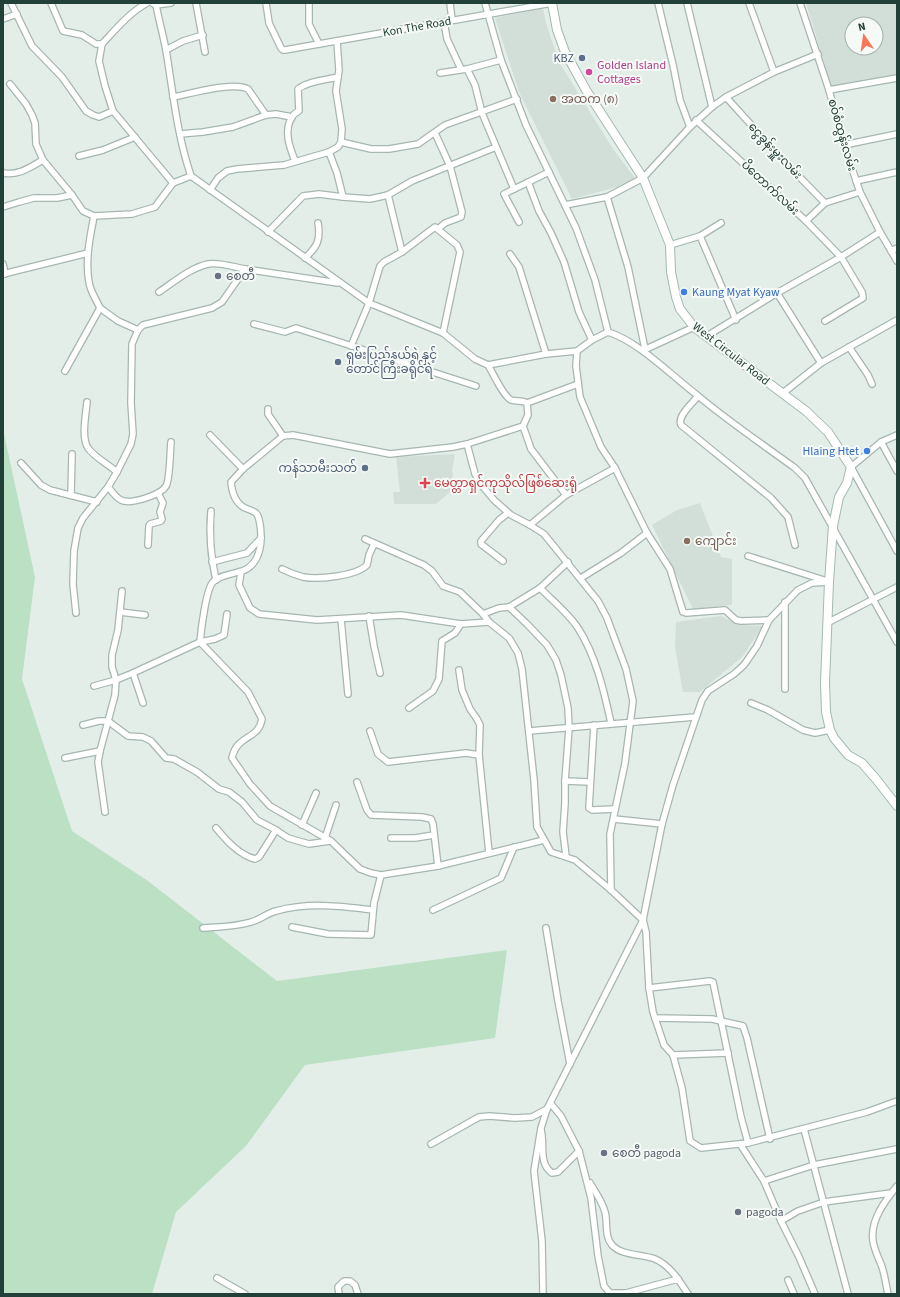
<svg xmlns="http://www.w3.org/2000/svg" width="900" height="1297" font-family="'Source Sans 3','Noto Sans Myanmar',sans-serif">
<rect width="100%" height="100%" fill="#e4eee9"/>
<g fill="#d2ded8" fill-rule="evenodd">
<path d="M806,3H897V76L832,88ZM852,24H876V48H852Z"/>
<polygon points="543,8 546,23 559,62 613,149 635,178 617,187 572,199 519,92 495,18"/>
<polygon points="455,454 452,471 453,474 450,492 436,504 394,504 393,492 400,492 396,457"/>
<polygon points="700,503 721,557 732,559 732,605 693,609 652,525 677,510"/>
<polygon points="721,616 740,625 763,626 742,657 700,692 683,692 675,647 676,622"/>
</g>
<polygon fill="#bce0c4" points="3,429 35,577 22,679 72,831 148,881 277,981 507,950 495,1038 305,1065 246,1146 176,1212 152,1294 3,1294"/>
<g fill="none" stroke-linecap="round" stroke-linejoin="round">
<g stroke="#a6b6b0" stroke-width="8">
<g id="street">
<path d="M11,3L32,46L62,77L86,111L93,115L99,117L113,111L173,183L191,176L369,303L443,333L475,359L488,365L546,354L577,351L592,340L608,332C638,341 672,376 697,395C728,421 762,444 795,468L805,478L897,642"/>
<polyline points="51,3 63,31 82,35 96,44 102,44 99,61 105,86 113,111"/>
<path d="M152,3L156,5C159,20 163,35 166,50C173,92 177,135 191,176"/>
<polyline points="196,3 205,52"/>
<polyline points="266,3 269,23 281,48 283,50 285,50 552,3"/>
<polyline points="309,3 309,24 319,44"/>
<polyline points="450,3 452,20"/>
<polyline points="485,3 501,60 526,125 576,228 595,280 608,332"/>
<polyline points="658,3 673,65 680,100 690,127"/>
<polyline points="687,3 712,107"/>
<polyline points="749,3 774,72"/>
<polyline points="800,3 829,90 844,145 860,192 880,232 897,261"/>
<polyline points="156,5 171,3"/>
<polyline points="3,19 17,14"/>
<polyline points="444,22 447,39 461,69"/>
<path d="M102,44C116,29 129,13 147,3"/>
<polyline points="166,50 183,41 203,35"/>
<polyline points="467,69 475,85 482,113 514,189"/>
<polyline points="440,73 467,69 501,60"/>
<polyline points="10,84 26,104 32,115 35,123 36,144 43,160"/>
<polyline points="829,90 897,78"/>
<path d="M173,97C189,94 234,81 248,89L266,115"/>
<polyline points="726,97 781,158 825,203"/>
<polyline points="696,120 806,221 841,257 862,292 863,298 825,321"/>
<polyline points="435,133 450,166 462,212 461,217 445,223 438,229"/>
<polyline points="180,134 203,132 233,127 266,115 276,114 292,117"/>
<polyline points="341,142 371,149 389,149 418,144 445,125 517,99"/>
<polyline points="844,145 897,134"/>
<polyline points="329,152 337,173 343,197"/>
<polyline points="79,156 103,150 135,137"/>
<path d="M295,161C290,148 283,131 292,117C293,115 297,112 299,111L298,89C308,81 326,80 338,77"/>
<path d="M3,173C19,176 30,167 43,160L72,195L83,211L94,216L132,214L155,207L173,183"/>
<polyline points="856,181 897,172"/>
<polyline points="528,182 539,211 551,233 564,262 579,312 592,340"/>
<polyline points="210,190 218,178 227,171 237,169 284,165 329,152 338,147 341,142 342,129 336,91 339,70 337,41"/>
<polyline points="388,195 402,252"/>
<polyline points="607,197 628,267 645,349"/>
<polyline points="565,205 607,197 643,178 690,127 712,107 726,97 774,72 818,54"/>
<polyline points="3,207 19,202 34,198 57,198 72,195"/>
<polyline points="806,221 825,203 860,192"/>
<polyline points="519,222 504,194 549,172"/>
<polyline points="268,232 303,196 319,194 343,197 370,199 388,195 412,181 496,147"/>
<polyline points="700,236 736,320"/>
<polyline points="670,245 700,236 721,223"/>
<polyline points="891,251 897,248"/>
<polyline points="510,254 519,267 546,354"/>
<path d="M305,258C317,247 321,240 318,223"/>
<polyline points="3,264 5,274"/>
<polyline points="3,274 88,253"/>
<path d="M159,292C174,282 190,268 208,264C219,262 234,267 245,269"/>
<polyline points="777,293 821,363"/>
<polyline points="100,308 118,321 138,330"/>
<polyline points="254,324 285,332 296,328 476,386"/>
<polyline points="707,336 777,293 841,257 880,232"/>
<polyline points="351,346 369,303 380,266 384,262 402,252 435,227 457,245 460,252 443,333"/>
<polyline points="849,347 868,375 872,384"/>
<polyline points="644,350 694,327"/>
<polyline points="577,351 576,366 580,397 601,447 615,468 647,533 670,569 683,612 686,613 725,610 736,620 741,621 769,620"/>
<path d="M65,371L100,308C96,299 90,291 89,282C85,260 90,237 94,216"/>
<polyline points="783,393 821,363 897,320"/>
<path d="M698,396C692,404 677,416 681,425L771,498L788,517L795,545"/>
<path d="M87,402C86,414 81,438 88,448C93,456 109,465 117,472"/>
<polyline points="527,403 578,384"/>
<polyline points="268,409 268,414 283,436"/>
<polyline points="523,426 531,449 566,495"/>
<polyline points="210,435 243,469"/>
<polyline points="897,435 881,442 851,467 897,551"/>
<polyline points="881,442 897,471"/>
<polyline points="467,444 475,474 484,488 494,500 511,515 530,525 544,534 598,601 607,618 626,669 633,701 625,763 610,834 611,890"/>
<polyline points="21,463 41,485 50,490 97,502"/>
<path d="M108,487C112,491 115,497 121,500C130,505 161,495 166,486C170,480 170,451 171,442"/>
<polyline points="71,495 72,454"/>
<path d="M211,511C209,534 211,558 216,580"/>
<polyline points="530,525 566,495 615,468"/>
<polyline points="365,539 424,565 432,571 443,586 460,592 483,614 489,622 509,638 518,653 522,669 534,780 537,827 551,852 575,860 611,890 643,920 646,932 649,988 653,1012 664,1045 673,1055 682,1088 690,1141 701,1148 748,1143 867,1112 897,1101"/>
<polyline points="148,545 149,526 150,524 161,521 162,519 160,512 163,503 158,493"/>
<polyline points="748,556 827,581"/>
<polyline points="503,561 481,544 481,541 499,520 508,513"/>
<polyline points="212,562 247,553 261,538"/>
<path d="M282,569C288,572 296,575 303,577C318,580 356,576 367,565L369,555L374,544"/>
<polyline points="241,572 239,585 250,608 259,614 317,620 401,615 461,624 489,622"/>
<polyline points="581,578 621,553 647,533"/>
<path d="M540,588C552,600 569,614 578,628C596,656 604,691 611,723"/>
<polyline points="509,607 527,624 547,645 556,660 561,675 568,708 569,728 565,781 565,803 563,832 566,856"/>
<polyline points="120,612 145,615"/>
<polyline points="76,613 73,584 74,551 78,528 83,518 108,487 117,472 131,444 133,434 131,403 132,344 138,330 143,325 212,308 222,302 245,269 338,283"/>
<path d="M227,614L224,635L215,639L200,642L248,692L262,719C259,735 249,734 239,744C235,748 233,753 232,758L250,784L270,806L331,841L360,869L371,873L381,875L438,866L544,840"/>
<polyline points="483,614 499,608 509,607 540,588 568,562"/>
<polyline points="369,616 374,646 380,673"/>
<polyline points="341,619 348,694"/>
<polyline points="827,623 897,587"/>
<polyline points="459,670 462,690 470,709 477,719 480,725 479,755"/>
<polyline points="133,673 143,703"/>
<path d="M94,686L116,680L133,673L200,642C201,631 206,589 213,582C220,575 229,575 238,572C255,569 261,553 261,537C261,531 260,517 256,513C253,511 248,509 245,508C235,503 232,493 231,482L243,469L283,436L293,435L390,454L453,447L467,444L523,426L528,415L527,403C522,400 517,402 511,400C503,396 493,373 488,365"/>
<polyline points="785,689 785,602"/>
<polyline points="751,703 768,710 803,730 815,733 830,730"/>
<polyline points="409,708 433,691 439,679 442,641 455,633 461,624"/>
<polyline points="83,725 99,721 108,721 128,736 143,737 151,741 166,758 174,759 197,772 219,789 229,792 242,802 257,820 276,830 288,838 309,844 330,841"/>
<polyline points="594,725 589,808 592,810 615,809"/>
<polyline points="370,731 378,754 388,762 466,753 479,755 489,853"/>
<polyline points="529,731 695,717"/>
<polyline points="65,758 100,751"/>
<polyline points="565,781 590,782"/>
<polyline points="357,782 367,810 371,815 422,817 431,819 433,824 438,866"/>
<polyline points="105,812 98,762 100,751 115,695 116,680 112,667 112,655 118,630 122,591"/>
<polyline points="614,819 662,824"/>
<polyline points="302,825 316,793"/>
<path d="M216,828C226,840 239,855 255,859L259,857L276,830"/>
<polyline points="325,838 336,805"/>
<polyline points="391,838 415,838 434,835"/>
<polyline points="433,910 501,878 514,847"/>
<polyline points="292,927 328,934 371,935 374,903 381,875"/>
<path d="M203,928C219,927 235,927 251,922C260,920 267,913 276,911C308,902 341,906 373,910"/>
<polyline points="546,928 558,1001 570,1064"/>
<polyline points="649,988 710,981 713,982 741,1117 748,1143"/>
<polyline points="655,1018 712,1019 743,1026 747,1038 770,1139"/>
<polyline points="673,1055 728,1053"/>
<polyline points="551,1104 561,1116 579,1151 591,1198 598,1256 604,1286 610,1293 626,1293 678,1279 688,1294"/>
<polyline points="804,1129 848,1294"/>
<path d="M541,1130C545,1145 538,1163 552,1173L558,1172L579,1151"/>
<polyline points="431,1144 479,1117 489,1116 515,1118 532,1117 547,1109"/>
<polyline points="740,1144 764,1181 781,1221 799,1257 815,1294"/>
<polyline points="764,1181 814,1165 897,1149"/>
<path d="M590,1183C596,1193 602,1201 605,1212C608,1223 604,1236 612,1245C622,1256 642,1254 655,1259C665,1263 672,1271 678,1279"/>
<polyline points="781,1221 798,1211 824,1202 891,1193"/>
<polyline points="217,1278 245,1294"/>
<polyline points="788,1280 794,1294"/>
<polyline points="339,1294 338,1287 344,1281 350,1281 355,1285 358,1294"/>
<polyline points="543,1294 542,1241 534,1171 541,1128 547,1109 643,920 662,824 673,785 702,700 708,691 734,674 744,665 757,646 769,620 798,590 812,583 829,582"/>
<path d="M888,1294C886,1285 885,1276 882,1267C879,1259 874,1249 873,1241C870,1220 885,1201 897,1186"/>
</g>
</g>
<g stroke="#a2bab0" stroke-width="10">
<polyline id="secondary" points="552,3 557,30 565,52 586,90 643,178 670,245 671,272 676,297 680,309 694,327 806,411 828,432 851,467 847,483 839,497 833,526 829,582 825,683 826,712 830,730 834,738 848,755 862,763 876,779 897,806"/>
</g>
<use href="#street" stroke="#fff" stroke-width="5.5"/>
<use href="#secondary" stroke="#fff" stroke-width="8"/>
</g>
<g fill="#5c6f8a" stroke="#f5faf7" stroke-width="1.5">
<circle cx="582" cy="58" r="4"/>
<circle cx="338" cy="362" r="4"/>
<circle cx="365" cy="468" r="4"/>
</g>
<circle fill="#d1479c" stroke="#f5faf7" stroke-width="1.5" cx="589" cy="72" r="4"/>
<g fill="#8d6e63" stroke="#f5faf7" stroke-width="1.5">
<circle cx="553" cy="99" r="4"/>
<circle cx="687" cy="541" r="4"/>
</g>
<g fill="#6b7280" stroke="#f5faf7" stroke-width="1.5">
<circle cx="218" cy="276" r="4"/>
<circle cx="604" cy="1153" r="4"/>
<circle cx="738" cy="1212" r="4"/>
</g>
<g fill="#3f7fe0" stroke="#f5faf7" stroke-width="1.5">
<circle cx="684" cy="292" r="4"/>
<circle cx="867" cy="451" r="4"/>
</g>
<path fill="#e0444e" stroke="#f5faf7" stroke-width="1.5" d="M423 477h4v4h4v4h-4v4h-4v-4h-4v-4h4z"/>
<g text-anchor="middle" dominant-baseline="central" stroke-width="4" stroke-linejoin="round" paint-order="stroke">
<g font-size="12" fill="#224037" stroke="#f5faf7">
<text transform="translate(417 27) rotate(-10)">Kon The Road</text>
<text transform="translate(842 135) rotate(74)">စဝ်စံထွန်းလမ်း</text>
<text transform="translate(775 151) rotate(47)">ငွေခွန်းမှူးလမ်း</text>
<text transform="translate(770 188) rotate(43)">ပိတောက်လမ်း</text>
<text transform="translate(731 354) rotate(38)">West Circular Road</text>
</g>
<g font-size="12" fill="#4e5e75" stroke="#f5faf7" text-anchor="end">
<text x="574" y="58">KBZ</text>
<text x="346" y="355" text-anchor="start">ရှမ်းပြည်နယ်ရဲ နှင့်<tspan x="346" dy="14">တောင်ကြီးခရိုင်ရဲ</tspan></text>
<text x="357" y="468">ကန်သာမီးသတ်</text>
</g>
<g font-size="12" fill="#b23c85" stroke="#f5faf7" text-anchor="start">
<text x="597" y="65">Golden Island<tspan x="597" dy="14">Cottages</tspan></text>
</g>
<g font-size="12" fill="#785e54" stroke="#f5faf7" text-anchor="start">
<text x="561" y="99">အထက (၈)</text>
<text x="695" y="541">ကျောင်း</text>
</g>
<g font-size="12" fill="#5b616d" stroke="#f5faf7" text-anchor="start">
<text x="226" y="276">စေတီ</text>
<text x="612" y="1153">စေတီ pagoda</text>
<text x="746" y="1212">pagoda</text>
</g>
<g font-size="12" fill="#366cbe" stroke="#f5faf7" text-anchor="start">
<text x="692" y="292">Kaung Myat Kyaw</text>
<text x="859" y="451" text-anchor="end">Hlaing Htet</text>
</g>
<g font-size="12" fill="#be3a42" stroke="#f5faf7" text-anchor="start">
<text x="434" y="483">မေတ္တာရှင်ကုသိုလ်ဖြစ်ဆေးရုံ</text>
</g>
</g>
<rect width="900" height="1297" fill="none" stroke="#224037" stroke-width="8"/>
<g transform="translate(864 36) rotate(347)"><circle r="19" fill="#f5faf7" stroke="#a1b0aa"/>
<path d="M0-3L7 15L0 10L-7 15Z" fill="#f77859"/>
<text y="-6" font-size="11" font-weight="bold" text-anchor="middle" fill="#224037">N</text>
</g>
</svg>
